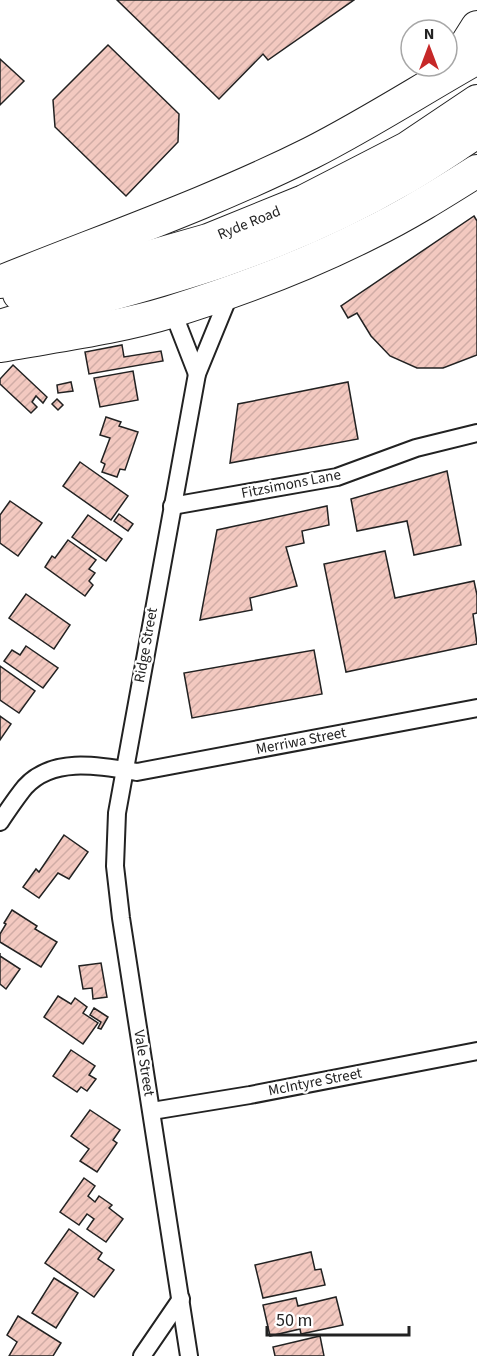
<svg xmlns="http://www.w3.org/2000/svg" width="477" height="1356" font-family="'Source Sans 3',sans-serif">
<defs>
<pattern id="building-hatch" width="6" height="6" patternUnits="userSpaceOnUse" patternTransform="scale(1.5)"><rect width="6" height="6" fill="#f3c9c0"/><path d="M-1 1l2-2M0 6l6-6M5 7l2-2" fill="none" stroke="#d0aca5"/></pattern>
</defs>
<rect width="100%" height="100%" fill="#fff"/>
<g fill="url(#building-hatch)" stroke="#222" stroke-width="1.5">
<polygon points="117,0 354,0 268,60 263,54 219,99"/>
<polygon points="108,45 179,114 178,142 126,196 55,127 53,100"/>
<polygon points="0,59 24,81 0,105"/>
<polygon points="474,216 477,221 477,355 443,368 417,368 390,356 371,336 357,313 348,318 341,306"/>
<polygon points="122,345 124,357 161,351 163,361 89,374 85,352"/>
<polygon points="13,365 47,397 43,403 36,396 32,402 37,407 31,413 0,384 0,379"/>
<polygon points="133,371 138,400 100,407 94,378"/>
<polygon points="71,382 73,391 58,393 57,385"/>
<polygon points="348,382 358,439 230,463 238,404"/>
<polygon points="57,399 63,405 58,410 52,404"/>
<polygon points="106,417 121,422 119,426 138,432 125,470 120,469 117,477 102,472 105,464 101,462 110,438 100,435"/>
<polygon points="80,462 128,496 111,520 63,486"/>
<polygon points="447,471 461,545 414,555 407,521 357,531 351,499"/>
<polygon points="10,501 42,523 18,556 0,543 0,515"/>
<polygon points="327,506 329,525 302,531 304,543 286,547 297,586 250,598 252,610 200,620 217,530"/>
<polygon points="119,514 133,524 128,531 114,521"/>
<polygon points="88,515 122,539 106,561 72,537"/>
<polygon points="68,540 96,560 89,569 95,573 89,581 93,585 85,596 45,567 52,556 55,558"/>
<polygon points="385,551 395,598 474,581 477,595 477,613 473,614 477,644 346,672 324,564"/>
<polygon points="26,594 70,625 54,649 9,618"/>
<polygon points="26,646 58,668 43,688 4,661 12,650 20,655"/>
<polygon points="314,650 322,694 192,718 184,673"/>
<polygon points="0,666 35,691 19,713 0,700"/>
<polygon points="0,716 11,724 0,740"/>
<polygon points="64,835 88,852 69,879 58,873 39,898 23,887 36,869 39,872"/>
<polygon points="12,910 37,926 35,929 57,942 41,967 0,942 0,934 6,924 4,923"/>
<polygon points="0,953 0,956 20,969 6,989 0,984"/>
<polygon points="101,963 107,997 93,999 92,988 83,989 79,966"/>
<polygon points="58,996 71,1004 75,998 87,1007 83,1013 98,1023 83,1044 44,1017"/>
<polygon points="94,1008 108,1017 101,1029 98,1028 101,1022 90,1015"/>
<polygon points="71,1050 95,1066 89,1075 96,1079 87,1091 81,1087 77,1092 53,1076"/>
<polygon points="90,1110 120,1130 113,1140 117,1143 97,1172 80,1161 89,1149 71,1136"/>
<polygon points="84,1178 95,1186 88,1196 95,1202 99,1196 112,1205 109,1208 123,1219 106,1242 87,1229 94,1219 87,1214 79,1225 60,1212"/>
<polygon points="69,1229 102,1253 98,1259 114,1270 94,1297 45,1263"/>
<polygon points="311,1252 315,1270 321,1269 325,1285 263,1298 255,1265"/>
<polygon points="54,1278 78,1293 56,1328 32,1313"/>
<polygon points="336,1297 343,1325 301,1334 300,1329 270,1336 263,1305 296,1298 298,1306"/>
<polygon points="18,1316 61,1343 53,1356 9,1356 17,1342 7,1335"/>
<polygon points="320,1336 324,1356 275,1356 273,1347"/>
</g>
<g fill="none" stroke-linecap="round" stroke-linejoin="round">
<g stroke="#222" stroke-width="20">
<g id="street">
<polyline points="169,312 176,320 197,374"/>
<polyline points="172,506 337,477 416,448 477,433"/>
<path d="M0,822C8,810 16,798 25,787C53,756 101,766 137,772L477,708"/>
<polyline points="152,1111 250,1095 477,1051"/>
<polyline points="142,1356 181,1299"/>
<polyline points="189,1356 121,918 115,866 117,813 197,374 231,291"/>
</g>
</g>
<g stroke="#222" stroke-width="34">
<g id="highway">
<polyline points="448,73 477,27"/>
<path d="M0,282C104,240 211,203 311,153C368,124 422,89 477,58"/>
<polyline points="19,294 208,240 304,201 407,148 477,101"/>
<path d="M0,326C74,303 149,286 222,261C283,240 345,213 400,181C427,166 452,148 477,132"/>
<path d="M0,346C55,336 118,328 170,312C238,291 307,265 370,233C407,215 442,193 477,171"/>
</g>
</g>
<use href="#street" stroke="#fff" stroke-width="16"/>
<use href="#highway" stroke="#fff" stroke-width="32"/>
</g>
<g text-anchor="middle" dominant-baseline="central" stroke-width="4.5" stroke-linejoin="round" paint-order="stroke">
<g font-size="15" fill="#222" stroke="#fff">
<text transform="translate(249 223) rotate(-22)">Ryde Road</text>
<text transform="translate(291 484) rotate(-11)">Fitzsimons Lane</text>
<text transform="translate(146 645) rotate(-80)">Ridge Street</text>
<text transform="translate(301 741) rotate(-11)">Merriwa Street</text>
<text transform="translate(144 1063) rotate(81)">Vale Street</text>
<text transform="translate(315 1082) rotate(-11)">McIntyre Street</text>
</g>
</g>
<g transform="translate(429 48)"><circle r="28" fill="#ffffff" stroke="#a7a7a7" stroke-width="1.5"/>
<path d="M0-4.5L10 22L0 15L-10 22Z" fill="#c62828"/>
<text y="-9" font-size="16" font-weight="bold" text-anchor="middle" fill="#222222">N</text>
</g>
<path d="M267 1326v9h142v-9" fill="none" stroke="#222222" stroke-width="3"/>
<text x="276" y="1326" font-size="18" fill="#222222" stroke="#ffffff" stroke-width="4.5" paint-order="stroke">50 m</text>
</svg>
